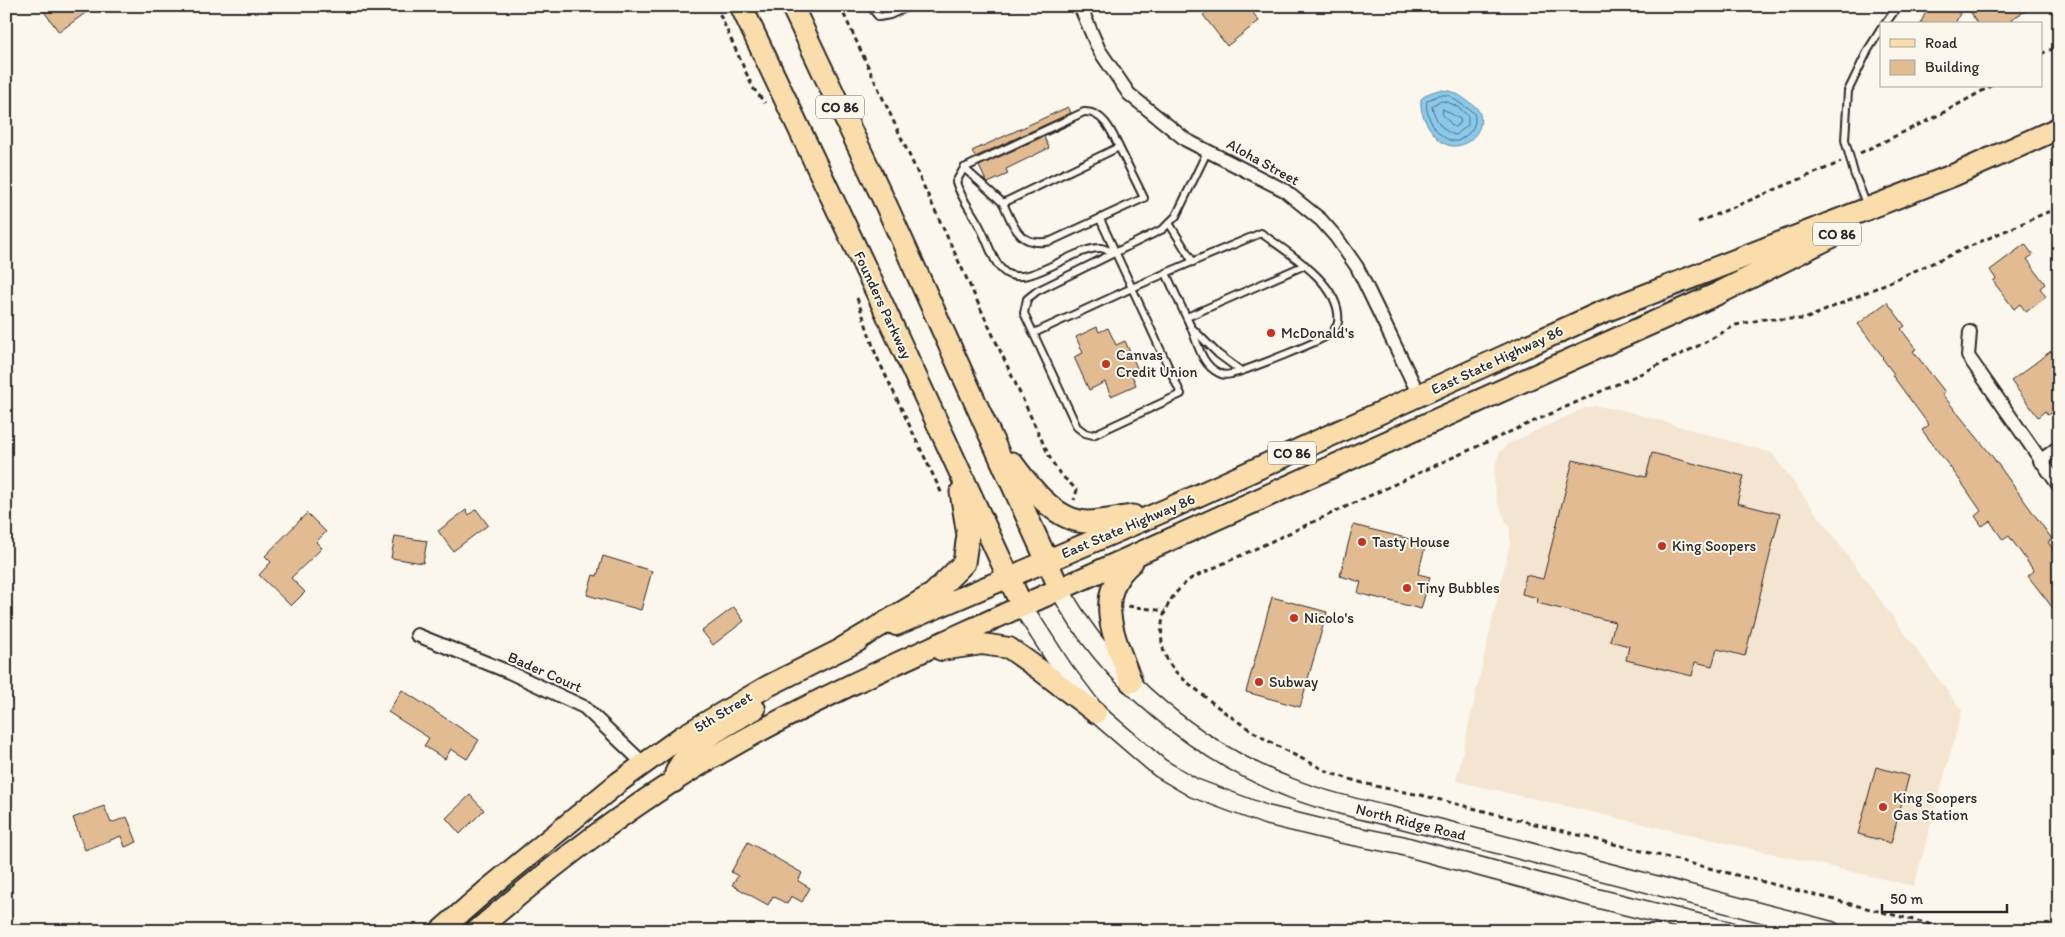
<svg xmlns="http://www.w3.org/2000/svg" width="2065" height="937" font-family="Itim,sans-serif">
<rect width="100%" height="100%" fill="#fbf7ec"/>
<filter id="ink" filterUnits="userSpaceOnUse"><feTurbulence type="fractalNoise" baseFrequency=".02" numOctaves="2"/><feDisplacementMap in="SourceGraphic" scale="10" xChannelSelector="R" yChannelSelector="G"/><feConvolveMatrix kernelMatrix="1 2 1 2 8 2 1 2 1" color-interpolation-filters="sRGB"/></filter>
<g filter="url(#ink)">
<polygon fill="#f4e5d1" points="1597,406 1623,410 1772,453 1962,711 1914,886 1456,781 1510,543 1510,530 1497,501 1494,485 1495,464 1500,452 1508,444 1585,408"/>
<path fill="#8ac9eb" stroke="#648a9e" d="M1438,90C1450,90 1457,93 1466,100C1470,103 1476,106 1478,110C1491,131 1455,164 1434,134C1425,123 1420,113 1421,99L1427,94Z"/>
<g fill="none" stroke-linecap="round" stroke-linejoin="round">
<g stroke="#516a78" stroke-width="1">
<path d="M1439,95H1448L1474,113C1478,127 1469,134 1458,141C1441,144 1423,116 1427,101Z"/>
<path d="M1440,101C1451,101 1461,109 1468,116V125L1456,135C1443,133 1434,118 1432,106Z"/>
<polygon points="1443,109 1460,119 1461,122 1455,127 1453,126 1443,115"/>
</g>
</g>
<g fill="#e2bb93" stroke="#2b2b2b">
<polygon points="40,6 95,6 59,32"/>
<polygon points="1214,6 1248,6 1259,21 1227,46 1203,15"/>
<polygon points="1929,6 1945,6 1960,13 1955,24 1920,24"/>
<polygon points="1968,6 2035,6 2011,19 2013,24 1977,24"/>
<polygon points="1068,107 1071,113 975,157 972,151"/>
<polygon points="1075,122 1044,137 1049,148 1006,169 1008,174 988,183 986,181 979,166"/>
<polygon points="2025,244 2033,255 2027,259 2045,284 2040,288 2046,297 2026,312 2020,304 2014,309 1993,281 1996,279 1990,270"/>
<polygon points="1887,302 1905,326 1901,329 1916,349 1913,351 1945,392 1942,394 1992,456 2052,539 2048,542 2059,558 2059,616 2028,576 2034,571 2009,536 2003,540 1990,521 1982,526 1975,516 1981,511 1959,479 1922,430 1929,425 1892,375 1894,374 1882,358 1883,357 1858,324"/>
<polygon points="1097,327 1099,332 1108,328 1116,345 1125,341 1138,370 1131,373 1136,385 1111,396 1105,382 1089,390 1074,357 1083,353 1076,337"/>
<polygon points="2051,351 2059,361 2059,407 2048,415 2045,411 2038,417 2011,381"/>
<polygon points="1652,453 1744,476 1737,503 1780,514 1745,656 1717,649 1712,666 1695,662 1692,676 1626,660 1629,646 1610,641 1615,622 1537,603 1538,598 1522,594 1526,575 1543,579 1573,460 1646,477"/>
<polygon points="476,509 488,525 453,551 438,531 466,510 469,515"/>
<polygon points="307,513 326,532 316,542 322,548 291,578 305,592 291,606 259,575 271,562 265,556"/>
<polygon points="1353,525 1426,543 1418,574 1430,577 1421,609 1358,593 1361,582 1340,576"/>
<polygon points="395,536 427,541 423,563 391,558"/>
<polygon points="603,556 652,571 641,610 587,595 593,575 597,576"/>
<polygon points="1272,597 1327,612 1300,707 1246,692"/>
<polygon points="734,607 744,621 713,645 702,631"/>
<polygon points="402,690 479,740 467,759 451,749 445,759 424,746 429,738 388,712"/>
<polygon points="1876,767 1909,776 1891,843 1858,834"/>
<polygon points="470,795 484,810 460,834 446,818"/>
<polygon points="104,806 111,823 127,817 137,842 125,847 121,836 85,850 73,818"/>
<polygon points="748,842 802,873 798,881 810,888 802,902 791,896 787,904 773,896 768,905 732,885 738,876 731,872"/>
</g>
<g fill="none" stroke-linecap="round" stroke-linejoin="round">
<g stroke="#2b2b2b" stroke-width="10">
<g id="service">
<polyline points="870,6 879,17 890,15 910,6"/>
<polyline points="1885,24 1898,6"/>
<path d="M1119,147L1144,198L1051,241C1019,248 1014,227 1003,203Z"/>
<polyline points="964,168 1003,203"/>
<polyline points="1867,206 1854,173 1845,140 1848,91 1868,50 1881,29"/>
<polyline points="1100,219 1132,288 1166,273"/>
<polyline points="1169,223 1193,262"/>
<path d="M1261,233C1287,252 1343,285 1338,322C1338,324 1334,330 1333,332C1325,340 1245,371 1231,374C1227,375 1222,375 1219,373C1200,364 1198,342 1190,325C1182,308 1174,291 1166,273Z"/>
<path d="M1115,252C1111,251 1105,249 1101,248C1073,247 1030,288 1006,273C993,264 988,242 981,229C974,214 961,199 956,182L964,168L1084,112C1103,111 1112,132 1119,147"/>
<polyline points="1187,317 1305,265"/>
<polyline points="1193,329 1218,354 1241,371"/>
<polyline points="1034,333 1132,288 1181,394 1093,435 1085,433 1077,427 1024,313 1027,299 1037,291 1163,229 1176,216 1208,150"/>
</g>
</g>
<g stroke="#2b2b2b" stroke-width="16">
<g id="minor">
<polyline points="1080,6 1099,50 1129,94 1186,140 1284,190 1321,220 1336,237 1357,267 1419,395"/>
<polyline points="1970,332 1968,356 2059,486"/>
<polyline points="2040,461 2059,447"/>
<polyline points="417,635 509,672 584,707 644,764"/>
</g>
</g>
<g stroke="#2b2b2b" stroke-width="21">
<g id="secondary">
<path d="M1060,590C1107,679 1200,753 1293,789C1332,804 1373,812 1414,822L1831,931"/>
<polyline points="1022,606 1062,668 1096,713 1160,768 1194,788 1266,815 1344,834 1400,845 1592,897 1729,931"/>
</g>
</g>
<g stroke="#2b2b2b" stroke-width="24">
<g id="primary">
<polyline points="896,625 1047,561 1060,590"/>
<polyline points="941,650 982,644 1009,648 1040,670 1096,713"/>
<path d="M674,782C673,752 731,723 755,709"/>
<polyline points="440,931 487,890 619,782 681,737 768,686 858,641"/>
<path d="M476,931C551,867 631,804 717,755C815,698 920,653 1022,606"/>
</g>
</g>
<g stroke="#2b2b2b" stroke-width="25">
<g id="trunk">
<polyline points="741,6 879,297 1022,606 1719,293 1845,230"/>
<polyline points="792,6 887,207 1047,561 1166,510 1600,313 1954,175 2059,128"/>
<path d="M1012,463C1029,486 1055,521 1087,522C1102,522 1118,518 1133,516"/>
<polyline points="843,648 933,594 964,563 968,535 961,492"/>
<path d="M1131,682C1116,641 1091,595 1132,562"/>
</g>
</g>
<g stroke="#2b2b2b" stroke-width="3" stroke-dasharray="5 4" stroke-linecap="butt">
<polyline points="716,6 753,88 765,103"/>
<polyline points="840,6 1051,460 1060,474 1077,490 1074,500"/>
<polyline points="2041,54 2059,46"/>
<polyline points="1860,153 1939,115 1991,86"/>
<polyline points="1698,222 1841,162"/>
<polyline points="857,298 876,355 942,494"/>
<polyline points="1128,606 1165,611"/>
<path d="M1957,931L1421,795C1393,790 1366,785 1340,776C1329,773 1319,767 1309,762C1268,743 1232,720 1197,690C1187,682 1174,673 1168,661C1161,649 1161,637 1162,624C1164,606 1177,588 1192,578L1447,460L1642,373L1700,345L1736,325L1764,319H1805L1817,314L2059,207"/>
</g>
<use href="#service" stroke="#fbf7ec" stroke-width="6"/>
<use href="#minor" stroke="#fbf7ec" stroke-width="12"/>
<use href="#secondary" stroke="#fbf7ec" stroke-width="18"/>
<use href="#primary" stroke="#faddab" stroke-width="20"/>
<use href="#trunk" stroke="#faddab" stroke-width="21"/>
</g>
</g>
<g fill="#c8321e" stroke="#fbf7ec" stroke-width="2">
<circle cx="1271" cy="333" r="5"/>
<circle cx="1106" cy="364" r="5"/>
<circle cx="1362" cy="542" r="5"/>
<circle cx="1662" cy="546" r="5"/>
<circle cx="1407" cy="588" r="5"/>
<circle cx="1294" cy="618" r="5"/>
<circle cx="1259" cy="682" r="5"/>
<circle cx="1883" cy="807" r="5"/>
</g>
<g text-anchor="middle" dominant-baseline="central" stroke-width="4" stroke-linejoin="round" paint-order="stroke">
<g fill="#fbf7ec" stroke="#696865" stroke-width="1">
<rect x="816" y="95.5" width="48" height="23" rx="4"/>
<rect x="1813" y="222.5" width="48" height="23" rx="4"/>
<rect x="1268" y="441.5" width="48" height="23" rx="4"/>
</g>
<g font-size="14" font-weight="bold" fill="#2b2b2b">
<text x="840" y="107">CO 86</text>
<text x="1837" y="234">CO 86</text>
<text x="1292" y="453">CO 86</text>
</g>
<g font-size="15" fill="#2b2b2b" stroke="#fbf7ec">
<text transform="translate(1263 162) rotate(29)">Aloha Street</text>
<text transform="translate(883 305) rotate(65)">Founders Parkway</text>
<text transform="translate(1497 360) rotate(-25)">East State Highway 86</text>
<text transform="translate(1128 526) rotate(-23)">East State Highway 86</text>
<text transform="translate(545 672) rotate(24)">Bader Court</text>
<text transform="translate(723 712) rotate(-31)">5th Street</text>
<text transform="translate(1411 822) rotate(14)">North Ridge Road</text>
</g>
<g font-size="15" fill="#2b2b2b" stroke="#fbf7ec" text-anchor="start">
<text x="1281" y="333">McDonald's</text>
<text x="1116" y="355">Canvas<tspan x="1116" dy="17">Credit Union</tspan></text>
<text x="1372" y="542">Tasty House</text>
<text x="1672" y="546">King Soopers</text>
<text x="1417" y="588">Tiny Bubbles</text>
<text x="1304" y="618">Nicolo's</text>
<text x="1269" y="682">Subway</text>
<text x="1893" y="798">King Soopers<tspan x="1893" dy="17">Gas Station</tspan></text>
</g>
</g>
<rect width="2065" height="937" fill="none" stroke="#fbf7ec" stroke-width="25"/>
<rect x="12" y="12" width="2040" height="912" fill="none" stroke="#2b2b2b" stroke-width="2" filter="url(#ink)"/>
<rect x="1880" y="22" width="162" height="65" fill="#fbf7ec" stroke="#a8a59f"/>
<rect x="1890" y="39" width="25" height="8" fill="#faddab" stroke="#a8a59f"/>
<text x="1925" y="48" font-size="15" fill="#2b2b2b">Road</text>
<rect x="1890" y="60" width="25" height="15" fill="#e2bb93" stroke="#a8a59f"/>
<text x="1925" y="72" font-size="15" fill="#2b2b2b">Building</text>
<path d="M1882 904v8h125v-8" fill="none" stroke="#2b2b2b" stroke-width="2.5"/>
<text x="1890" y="904" font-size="15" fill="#2b2b2b" stroke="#fbf7ec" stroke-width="4" paint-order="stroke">50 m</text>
</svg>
